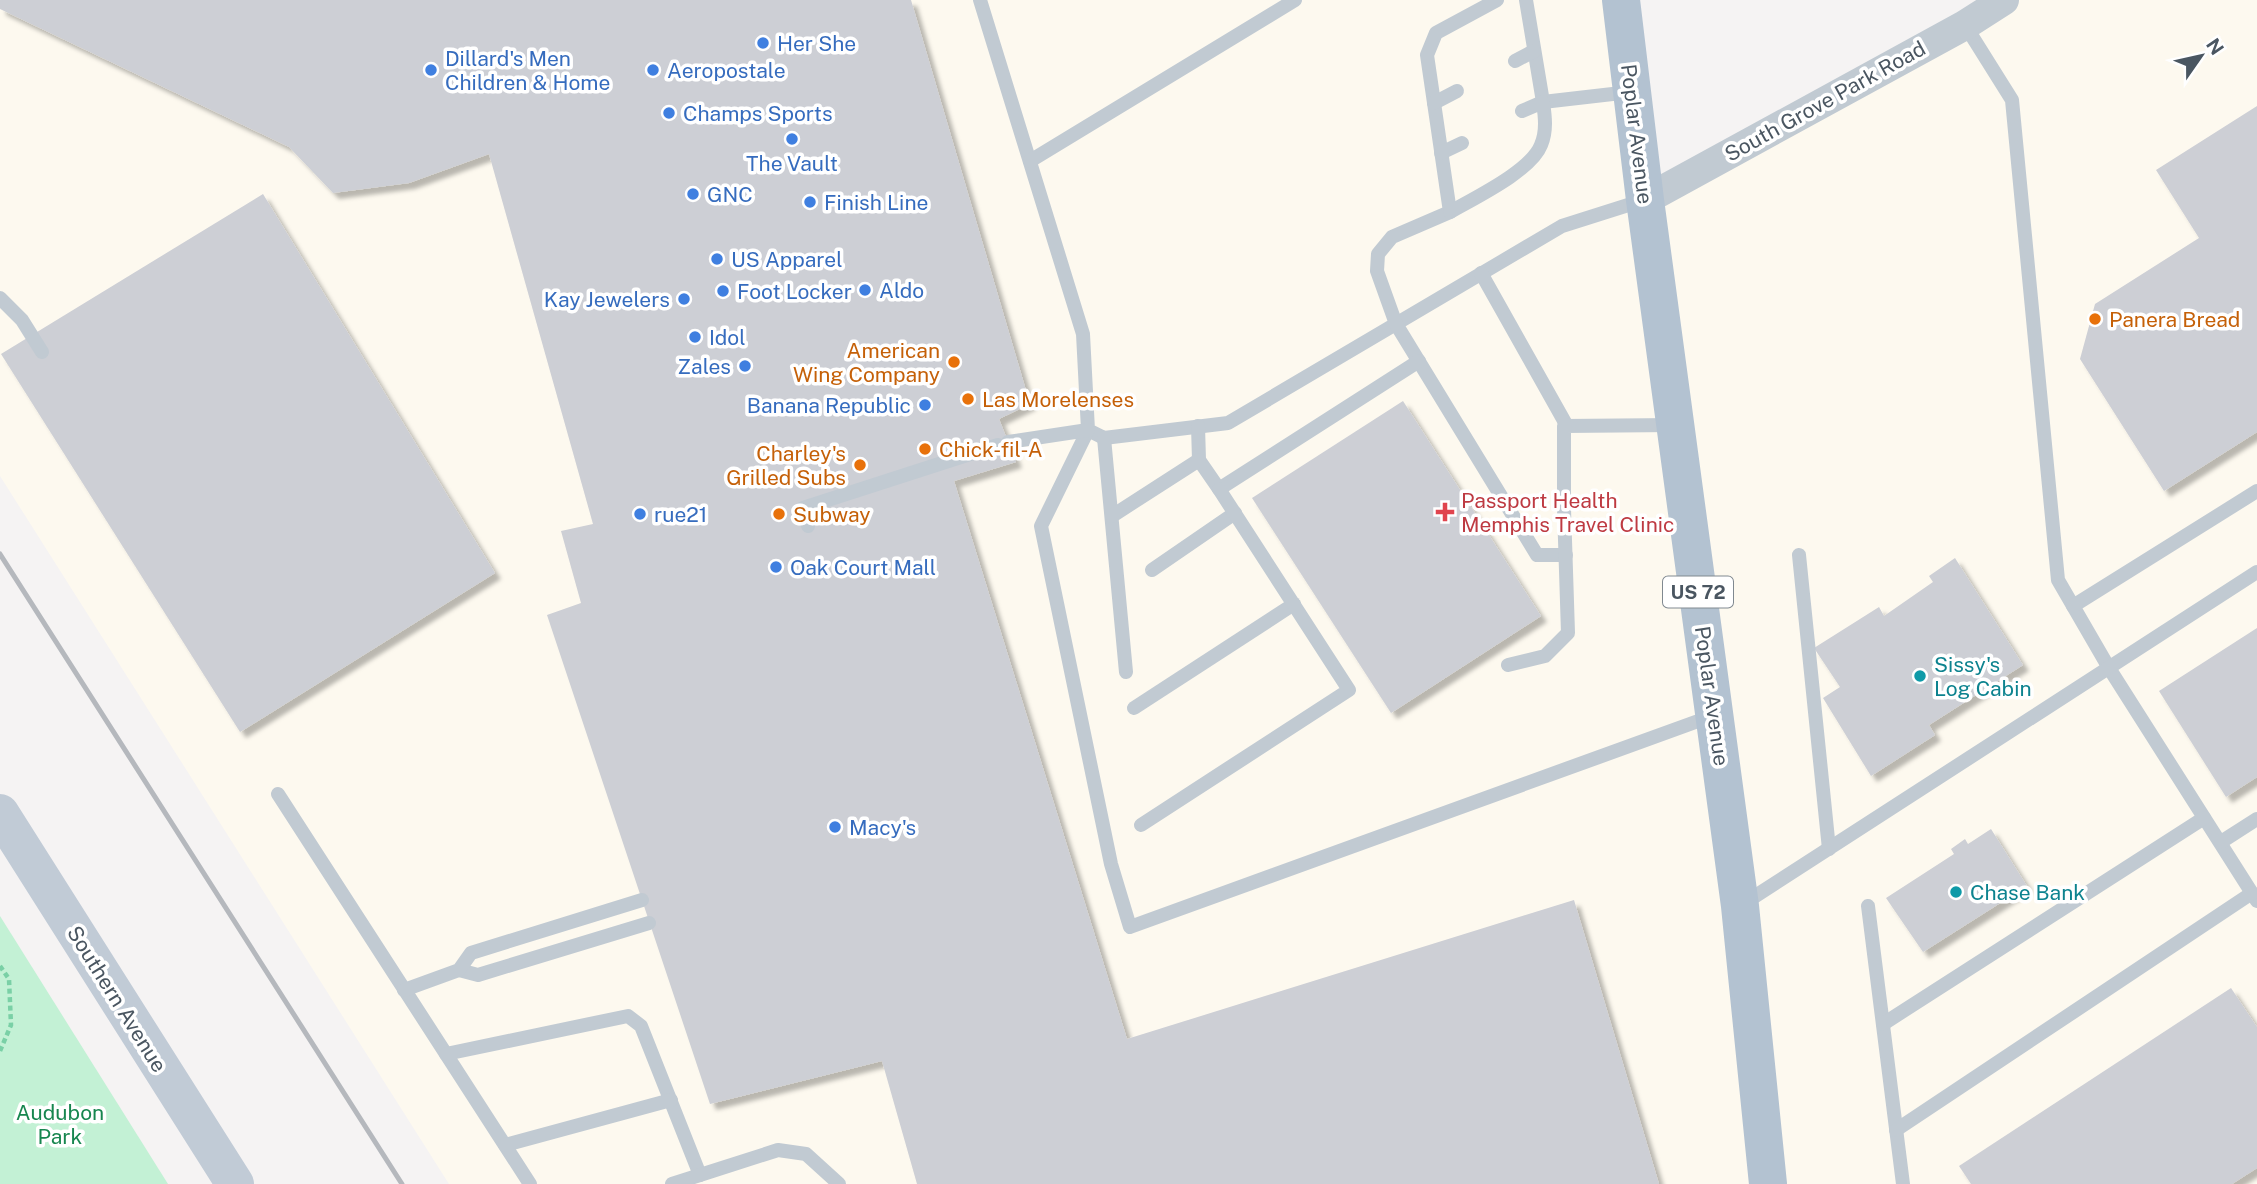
<svg xmlns="http://www.w3.org/2000/svg" width="2257" height="1184" font-family="'Public Sans',sans-serif">
<defs>
<filter id="shadow"><feDropShadow dx="6" dy="6" stdDeviation="2" flood-color="#0004"/></filter>
</defs>
<rect width="100%" height="100%" fill="#f5f3f3"/>
<polygon fill="#fdf9ef" points="0,0 1607,0 1645,199 1981,0 2257,0 2257,1184 449,1184 0,476"/>
<polygon fill="#c3f1d5" points="0,916 168,1184 0,1184"/>
<g fill="#cdcfd5" filter="url(#shadow)">
<polygon points="0,0 911,0 1030,404 999,419 1016,462 954,481 1127,1039 1574,900 1659,1184 917,1184 882,1061 710,1104 547,615 581,603 561,531 593,524 489,154 409,183 333,193 289,147 0,9"/>
<polygon points="2257,106 2257,432 2164,491 2080,359 2095,304 2199,238 2156,170"/>
<polygon points="263,194 495,573 240,732 1,354"/>
<polygon points="1403,401 1541,616 1391,713 1252,498"/>
<polygon points="1955,558 2023,665 1929,725 1935,735 1871,776 1823,698 1840,687 1814,648 1879,607 1884,616 1933,582 1929,576"/>
<polygon points="2257,628 2257,777 2226,797 2159,691"/>
<polygon points="1991,829 2027,886 1923,952 1886,898 1954,854 1951,849 1965,839 1968,844"/>
<polygon points="2231,988 2257,1027 2257,1168 2232,1184 1971,1184 1959,1166"/>
</g>
<g fill="none" stroke-linecap="round" stroke-linejoin="round">
<polyline stroke="#7ad0a6" stroke-width="4.5" stroke-dasharray="5 3.5" stroke-linecap="butt" points="0,966 9,979 11,1025 0,1051"/>
<g stroke="#c1cad2" stroke-width="14">
<polyline points="980,0 1083,334 1088,430 1104,438 1228,423 1562,226 1644,200"/>
<polyline points="1497,0 1436,33 1427,55 1450,212 1392,237 1378,254 1377,271 1396,324 1537,555 1566,555"/>
<polyline points="1526,0 1543,102 1630,92"/>
<polyline points="1965,25 2012,100 2058,580 2109,668 2257,901"/>
<polyline points="1515,61 1534,51"/>
<polyline points="1434,103 1457,91"/>
<polyline points="1441,153 1462,143"/>
<polyline points="1030,161 1295,0"/>
<path d="M1450,212C1474,198 1531,171 1541,145C1547,131 1545,116 1543,102L1522,111"/>
<polyline points="1481,273 1567,426"/>
<polyline points="0,298 22,320 42,352"/>
<polyline points="1198,426 1199,460 1219,489 1419,361"/>
<polyline points="1088,430 1041,526 1111,864 1130,927 1712,716"/>
<polyline points="1104,438 1126,672"/>
<polyline points="1008,442 1088,430"/>
<polyline points="1112,516 1199,460"/>
<polyline points="808,526 803,508 998,445"/>
<polyline points="1799,555 1829,849"/>
<polyline points="1152,570 1235,513"/>
<polyline points="2073,606 2257,491"/>
<polyline points="1508,665 1545,656 1568,633 1564,509 1564,426 1674,425"/>
<polyline points="1134,708 1294,604"/>
<polyline points="278,794 530,1184"/>
<polyline points="1141,825 1349,690 1219,489"/>
<polyline points="2221,842 2257,819"/>
<polyline points="1743,904 2257,572"/>
<polyline points="1868,906 1903,1184"/>
<polyline points="459,970 478,975 649,923"/>
<polyline points="404,990 459,970 471,953 642,900"/>
<polyline points="1883,1024 2204,818"/>
<polyline points="446,1054 628,1016 641,1026 700,1175"/>
<polyline points="1896,1130 2252,893"/>
<polyline points="505,1145 671,1100"/>
<polyline points="672,1184 778,1150 806,1154 839,1184"/>
</g>
<polyline stroke="#c1cad2" stroke-width="30" points="1645,200 1965,25 2004,0"/>
<polyline stroke="#c1cbd6" stroke-width="38" points="0,813 235,1184"/>
<polyline stroke="#b3c2d1" stroke-width="38" points="1621,0 1645,200 1740,906 1768,1184"/>
<polyline stroke="#b5b8bd" stroke-width="5" points="0,554 402,1184"/>
</g>
<g fill="#3f7fe0" stroke="#fff" stroke-width="2.5">
<circle cx="763" cy="43" r="7"/>
<circle cx="431" cy="70" r="7"/>
<circle cx="653" cy="70" r="7"/>
<circle cx="669" cy="113" r="7"/>
<circle cx="792" cy="139" r="7"/>
<circle cx="693" cy="194" r="7"/>
<circle cx="810" cy="202" r="7"/>
<circle cx="717" cy="259" r="7"/>
<circle cx="865" cy="290" r="7"/>
<circle cx="723" cy="291" r="7"/>
<circle cx="684" cy="299" r="7"/>
<circle cx="695" cy="337" r="7"/>
<circle cx="745" cy="366" r="7"/>
<circle cx="925" cy="405" r="7"/>
<circle cx="640" cy="514" r="7"/>
<circle cx="776" cy="567" r="7"/>
<circle cx="835" cy="827" r="7"/>
</g>
<g fill="#e8710a" stroke="#fff" stroke-width="2.5">
<circle cx="2095" cy="319" r="7"/>
<circle cx="954" cy="362" r="7"/>
<circle cx="968" cy="399" r="7"/>
<circle cx="925" cy="449" r="7"/>
<circle cx="860" cy="465" r="7"/>
<circle cx="779" cy="514" r="7"/>
</g>
<path fill="#e0444e" stroke="#fff" stroke-width="2.5" d="M1441.5 501.5h7v7h7v7h-7v7h-7v-7h-7v-7h7z"/>
<g fill="#0f9aa8" stroke="#fff" stroke-width="2.5">
<circle cx="1920" cy="676" r="7"/>
<circle cx="1956" cy="892" r="7"/>
</g>
<g text-anchor="middle" dominant-baseline="central" stroke-width="7" stroke-linejoin="round" paint-order="stroke">
<rect fill="#fff" stroke="#808990" stroke-width="2" x="1663" y="576.5" width="70" height="31" rx="5"/>
<g font-size="19" font-weight="bold" fill="#4a5661">
<text x="1698" y="592">US 72</text>
</g>
<g font-size="21" fill="#366cbe" stroke="#fff" text-anchor="start">
<text x="777" y="43">Her She</text>
<text x="445" y="58">Dillard's Men<tspan x="445" dy="24">Children &amp; Home</tspan></text>
<text x="667" y="70">Aeropostale</text>
<text x="683" y="113">Champs Sports</text>
<text x="792" y="163" text-anchor="middle">The Vault</text>
<text x="707" y="194">GNC</text>
<text x="824" y="202">Finish Line</text>
<text x="731" y="259">US Apparel</text>
<text x="879" y="290">Aldo</text>
<text x="737" y="291">Foot Locker</text>
<text x="670" y="299" text-anchor="end">Kay Jewelers</text>
<text x="709" y="337">Idol</text>
<text x="731" y="366" text-anchor="end">Zales</text>
<text x="911" y="405" text-anchor="end">Banana Republic</text>
<text x="654" y="514">rue21</text>
<text x="790" y="567">Oak Court Mall</text>
<text x="849" y="827">Macy's</text>
</g>
<g font-size="21" fill="#4a5661" stroke="#fff">
<text transform="translate(1825 101) rotate(-29)">South Grove Park Road</text>
<text transform="translate(1637 134) rotate(83)">Poplar Avenue</text>
<text transform="translate(1712 696) rotate(82)">Poplar Avenue</text>
<text transform="translate(117 999) rotate(58)">Southern Avenue</text>
</g>
<g font-size="21" fill="#c56008" stroke="#fff" text-anchor="start">
<text x="2109" y="319">Panera Bread</text>
<text x="940" y="350" text-anchor="end">American<tspan x="940" dy="24">Wing Company</tspan></text>
<text x="982" y="399">Las Morelenses</text>
<text x="939" y="449">Chick-fil-A</text>
<text x="846" y="453" text-anchor="end">Charley's<tspan x="846" dy="24">Grilled Subs</tspan></text>
<text x="793" y="514">Subway</text>
</g>
<g font-size="21" fill="#be3a42" stroke="#fff" text-anchor="start">
<text x="1461" y="500">Passport Health<tspan x="1461" dy="24">Memphis Travel Clinic</tspan></text>
</g>
<g font-size="21" fill="#0d838f" stroke="#fff" text-anchor="start">
<text x="1934" y="664">Sissy's<tspan x="1934" dy="24">Log Cabin</tspan></text>
<text x="1970" y="892">Chase Bank</text>
</g>
<g font-size="21" fill="#17864f" stroke="#fff">
<text x="60" y="1112">Audubon<tspan x="60" dy="24">Park</tspan></text>
</g>
</g>
<g transform="translate(2201 56) rotate(56)" stroke="#ffffff" stroke-width="5" paint-order="stroke">
<path d="M0-5L12 26L0 18L-12 26Z" fill="#4a5661"/>
<text y="-10" font-size="19" font-weight="bold" text-anchor="middle" fill="#4a5661">N</text>
</g>
</svg>
